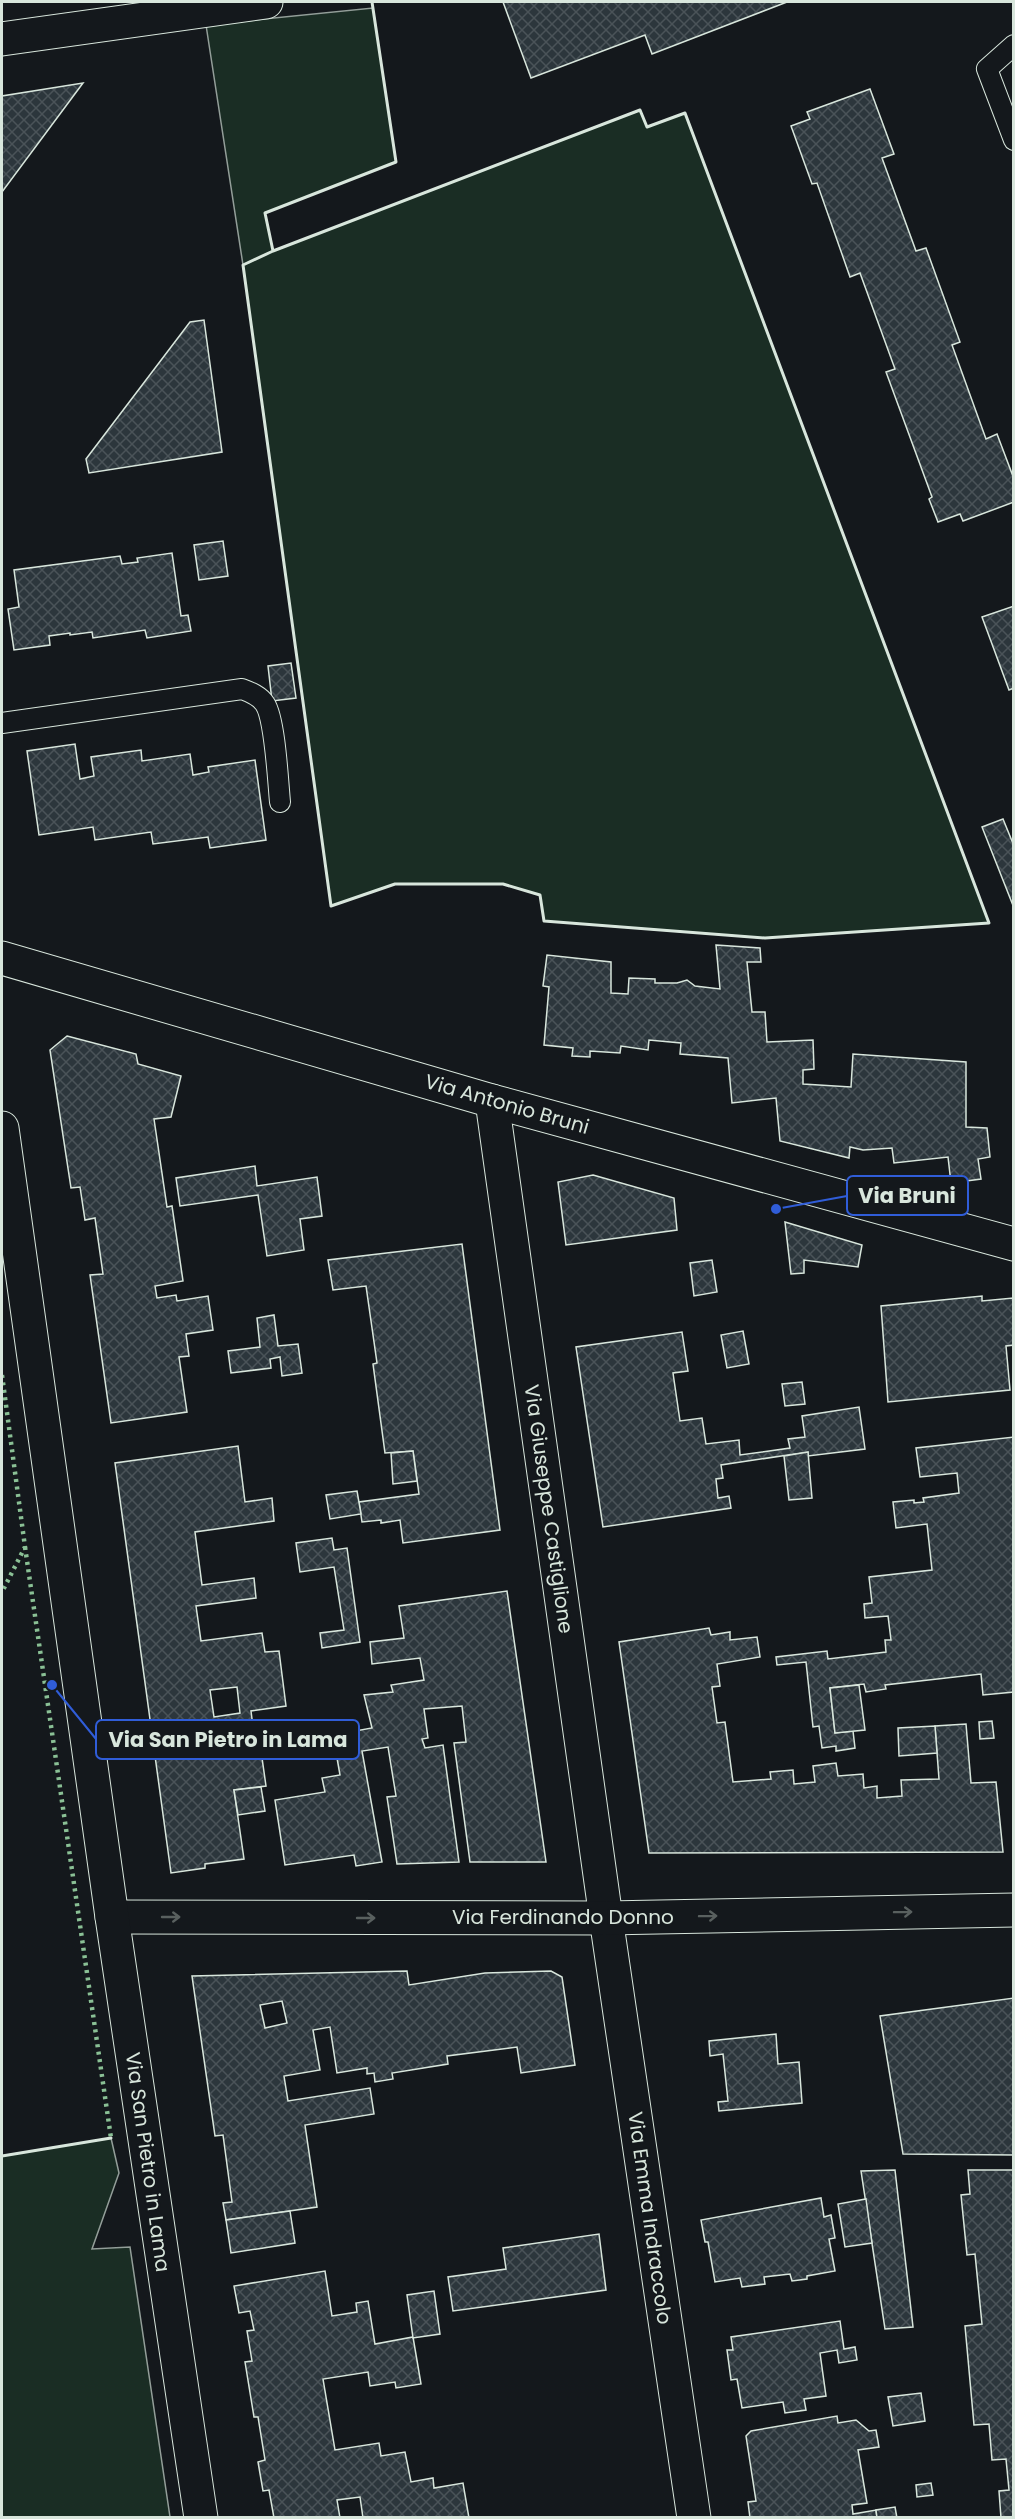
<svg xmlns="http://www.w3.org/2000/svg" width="1015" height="2519" font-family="Poppins,sans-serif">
<defs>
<pattern id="building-cross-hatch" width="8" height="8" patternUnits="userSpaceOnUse" patternTransform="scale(1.5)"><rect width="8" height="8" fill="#2c363c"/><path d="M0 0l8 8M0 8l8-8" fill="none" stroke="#4a5358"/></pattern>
</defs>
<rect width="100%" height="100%" fill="#14181c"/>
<g fill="#1a2d24" stroke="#939e99" stroke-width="1.5">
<polygon points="373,8 396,162 265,213 273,251 640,110 647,127 685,113 989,923 765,938 544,921 540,895 503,884 395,884 331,906 243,265 206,25"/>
<polygon points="111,2138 119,2173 92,2249 130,2247 170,2517 2,2517 2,2156"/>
</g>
<g fill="url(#building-cross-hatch)" stroke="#d8e6dc" stroke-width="1.5" fill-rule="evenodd">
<polygon points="503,2 787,2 652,54 645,35 531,78"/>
<polygon points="83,83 2,192 2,96"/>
<polygon points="870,89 894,154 882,158 916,251 926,248 960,342 952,345 986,439 997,434 1014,479 1014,502 963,521 960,514 938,522 929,499 932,497 886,372 895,369 860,273 850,277 817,183 812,184 791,126 810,119 807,112"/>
<polygon points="204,320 222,452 89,473 86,459 190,322"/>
<polygon points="223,541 228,576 199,580 194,545"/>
<polygon points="172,553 181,616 188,615 191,631 147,638 145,630 93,638 92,632 70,635 70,633 49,636 50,645 14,650 8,609 19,607 14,570 120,556 122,564 138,562 137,558"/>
<polygon points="1014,606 1014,688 1009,690 982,617"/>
<polygon points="291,663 296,698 272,701 268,666"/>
<polygon points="75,744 80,779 94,776 91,757 141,750 142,761 190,754 193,775 209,772 208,767 255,760 266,840 210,848 208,837 153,844 151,832 95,840 93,827 39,835 27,751"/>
<polygon points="1003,819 1014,846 1014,908 982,827"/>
<polygon points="716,945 760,948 761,962 747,962 752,1012 765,1012 767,1042 813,1040 814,1069 803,1070 803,1084 851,1087 853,1054 966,1062 966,1127 987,1128 990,1157 978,1159 981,1179 951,1183 948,1157 894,1163 892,1148 863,1150 850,1147 849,1158 780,1141 776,1098 732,1103 728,1058 680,1054 681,1043 649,1040 648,1050 621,1046 620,1053 590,1051 590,1057 572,1056 573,1048 544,1045 549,987 543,986 547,955 611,962 611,993 628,994 629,978 655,979 655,983 677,983 687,980 695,986 720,989"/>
<polygon points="67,1036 136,1054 138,1064 181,1076 171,1117 154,1119 167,1207 172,1206 183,1281 155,1286 157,1298 176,1295 177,1301 208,1296 213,1330 186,1334 189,1356 179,1357 187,1412 111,1423 90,1275 103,1274 95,1218 85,1220 80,1187 71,1188 50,1050"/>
<polygon points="255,1166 257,1186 317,1177 322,1216 300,1219 304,1250 267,1256 258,1195 180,1206 176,1178"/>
<polygon points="593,1175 674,1198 677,1230 566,1245 558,1182"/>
<polygon points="785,1222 862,1245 858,1267 804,1260 804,1273 791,1274"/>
<polygon points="462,1244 500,1530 403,1543 400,1520 381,1523 381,1520 362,1522 359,1502 419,1494 413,1451 385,1453 373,1364 377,1363 366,1286 333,1290 328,1260"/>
<polygon points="712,1260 717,1292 694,1296 690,1263"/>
<polygon points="982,1296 982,1301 1013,1298 1014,1345 1006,1346 1010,1390 888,1402 881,1306"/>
<polygon points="274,1315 278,1346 298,1344 302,1373 282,1376 280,1357 270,1359 271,1368 231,1373 228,1351 260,1347 257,1318"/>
<polygon points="743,1331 749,1364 727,1368 721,1335"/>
<polygon points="682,1332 688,1371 673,1373 680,1421 702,1418 706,1444 739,1440 740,1455 790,1448 788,1439 805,1437 802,1416 859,1407 865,1449 808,1456 808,1452 721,1465 723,1478 716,1479 718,1498 729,1496 731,1508 603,1527 576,1347"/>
<polygon points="802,1382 805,1404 785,1406 782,1384"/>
<polygon points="1014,1437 1014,1692 983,1695 981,1674 885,1685 886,1689 866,1692 864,1684 830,1688 835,1733 853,1731 855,1748 836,1751 836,1746 822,1748 819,1726 813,1727 806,1662 777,1665 776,1657 827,1651 828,1659 886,1652 885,1640 891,1640 888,1616 865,1618 864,1604 872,1603 869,1577 932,1570 927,1524 896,1528 893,1502 914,1500 914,1503 924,1502 923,1498 959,1493 957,1473 920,1477 916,1448"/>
<path d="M238,1446L245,1502L272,1498L274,1521L195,1532L202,1585L254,1578L256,1598L196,1606L201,1641L262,1633L265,1652L279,1651L286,1706L251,1711L257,1759L262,1758L266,1786L234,1790L244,1859L205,1864V1868L171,1873L115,1463ZM237,1687L240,1713L214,1717L210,1690Z"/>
<polygon points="413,1451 417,1481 393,1484 391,1453"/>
<polygon points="808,1452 812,1498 789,1500 784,1456"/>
<polygon points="357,1491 361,1514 330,1519 326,1495"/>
<polygon points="332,1538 334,1550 347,1548 360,1642 322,1648 320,1633 344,1630 334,1567 300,1572 296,1543"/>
<polygon points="507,1591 546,1862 470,1862 454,1743 466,1742 462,1706 424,1709 428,1738 422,1739 425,1748 443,1745 459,1862 397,1864 387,1797 396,1796 388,1747 362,1751 382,1862 356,1866 354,1855 285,1865 275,1800 325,1792 322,1778 340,1775 333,1735 372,1728 364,1695 393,1692 391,1685 424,1680 420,1658 372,1664 370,1642 404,1638 399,1606"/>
<polygon points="709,1628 711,1635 730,1632 730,1640 757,1637 760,1657 717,1664 720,1686 712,1687 717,1723 725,1722 733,1782 771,1779 770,1772 793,1770 794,1784 815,1782 813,1766 836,1763 838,1776 863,1774 864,1788 877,1786 877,1798 902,1796 901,1780 939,1779 935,1726 966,1724 971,1783 996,1782 1003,1852 649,1853 619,1642"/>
<polygon points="859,1685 865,1730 835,1733 830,1688"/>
<polygon points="992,1721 994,1738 980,1739 979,1722"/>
<polygon points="935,1726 937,1753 899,1756 898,1728"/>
<polygon points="261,1787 265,1811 238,1815 234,1790"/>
<path d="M407,1971L409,1985L485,1973L551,1971L562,1977L575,2065L521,2073L517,2047L447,2056L448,2064L392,2073L393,2079L375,2082L374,2073L367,2074V2068L337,2073L330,2027L313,2030L320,2070L284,2076L288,2101L370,2088L374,2114L305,2125L317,2207L226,2220L223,2203L232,2202L223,2135L215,2136L192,1976ZM282,2001L287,2023L265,2028L260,2005Z"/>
<polygon points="1014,1998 1014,2155 903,2154 880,2016"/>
<polygon points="776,2034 778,2064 799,2062 802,2103 719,2111 718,2102 728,2101 723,2054 710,2056 709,2041"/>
<polygon points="895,2170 913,2327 885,2329 861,2171"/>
<polygon points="968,2170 1014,2170 1014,2518 1001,2518 999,2491 1009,2490 1006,2459 992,2460 989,2424 974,2425 965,2326 982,2324 975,2254 967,2255 961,2195 970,2194"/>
<polygon points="821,2198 824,2217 831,2215 835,2238 829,2239 835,2271 807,2276 807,2279 792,2281 790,2274 764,2277 765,2284 742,2287 740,2278 715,2282 708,2242 705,2242 701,2220"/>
<polygon points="866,2199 872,2243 845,2247 838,2204"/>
<polygon points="290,2211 295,2243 231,2253 226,2220"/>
<polygon points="599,2234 606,2290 453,2311 448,2277 506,2269 503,2248"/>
<polygon points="325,2271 332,2316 357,2312 356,2303 368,2301 375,2344 413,2337 421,2384 396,2388 395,2382 370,2386 368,2372 323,2379 335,2450 379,2443 381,2456 405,2452 411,2482 433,2478 434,2488 463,2483 469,2518 363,2518 360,2497 337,2500 340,2518 274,2518 269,2490 263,2491 258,2462 265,2460 258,2417 254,2417 245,2362 252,2361 247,2331 254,2330 250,2311 239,2313 234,2286"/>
<polygon points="434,2291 440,2334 413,2338 407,2295"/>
<polygon points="840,2321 844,2349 855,2347 857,2360 839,2363 837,2350 820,2353 826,2396 804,2399 806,2410 785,2413 783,2402 742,2408 737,2379 731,2380 727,2350 733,2350 731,2337"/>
<polygon points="921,2393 925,2421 893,2426 888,2397"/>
<polygon points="837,2416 838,2423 856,2420 869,2431 876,2430 879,2447 858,2450 867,2503 852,2505 853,2514 876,2510 877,2518 750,2518 748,2502 756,2501 746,2436 751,2431"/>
<polygon points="931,2483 933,2495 917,2497 916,2485"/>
<polygon points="895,2507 897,2518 877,2518 876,2510"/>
</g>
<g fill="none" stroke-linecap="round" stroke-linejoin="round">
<g stroke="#d8e6dc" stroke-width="22">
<g id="service">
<polyline points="1014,45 987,69 1014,140"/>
<path d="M2,723L242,689C250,692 260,696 265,704C275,719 278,781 280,802"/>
</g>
</g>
<g stroke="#d8e6dc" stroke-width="35">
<g id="minor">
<polyline points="2,39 266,2"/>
<polyline points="2,958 492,1101 1014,1244"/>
<polyline points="492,1101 606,1918 694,2518"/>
<polyline points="112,1917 606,1918 1014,1910"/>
</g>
</g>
<g stroke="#d8e6dc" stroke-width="35">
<polyline id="secondary" points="2,1128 112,1917 201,2518"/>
</g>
<use href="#service" stroke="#14181c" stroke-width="20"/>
<use href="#minor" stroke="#14181c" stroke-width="33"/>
<use href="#secondary" stroke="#14181c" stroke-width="33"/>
<g stroke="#8ac095" stroke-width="4.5" stroke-dasharray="3 4.5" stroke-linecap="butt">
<polyline points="2,1375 25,1547 2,1592"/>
<polyline points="25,1547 111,2138"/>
</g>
<g stroke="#d8e6dc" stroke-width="3">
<polyline points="273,251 243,265 331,906 395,884 503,884 540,895 544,921 765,938 989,923 685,113 647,127 640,110 273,251 265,213 396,162 372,2"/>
<polyline points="2,2156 111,2138"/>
</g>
</g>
<defs><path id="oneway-shaft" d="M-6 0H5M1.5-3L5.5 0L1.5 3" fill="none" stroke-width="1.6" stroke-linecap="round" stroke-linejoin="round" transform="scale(1.5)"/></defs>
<g stroke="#59605f">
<use href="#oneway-shaft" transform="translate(903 1912) rotate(-1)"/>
<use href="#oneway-shaft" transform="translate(708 1916) rotate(-1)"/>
<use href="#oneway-shaft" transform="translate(171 1917)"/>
<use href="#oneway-shaft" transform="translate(366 1918)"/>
</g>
<g text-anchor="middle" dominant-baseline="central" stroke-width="4.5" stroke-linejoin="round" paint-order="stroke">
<g font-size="20" fill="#d8e6dc" stroke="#14181c">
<text transform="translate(507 1104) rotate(16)">Via Antonio Bruni</text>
<text transform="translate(549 1509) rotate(82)">Via Giuseppe Castiglione</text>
<text x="563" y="1917">Via Ferdinando Donno</text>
<text transform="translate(148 2162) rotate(82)">Via San Pietro in Lama</text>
<text transform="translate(650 2218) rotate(82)">Via Emma Indraccolo</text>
</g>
</g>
<path fill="none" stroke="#305dd8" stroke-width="2" d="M776 1209L847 1196M52 1685L96 1739"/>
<g fill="#305dd8" stroke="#14181c" stroke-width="2">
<circle cx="776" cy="1209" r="6"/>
<circle cx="52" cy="1685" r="6"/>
</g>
<g fill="#14181c" stroke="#305dd8" stroke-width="2">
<rect x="847" y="1176" width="121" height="39" rx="6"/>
<rect x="96" y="1720" width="263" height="39" rx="6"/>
</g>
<g font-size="21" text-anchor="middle" font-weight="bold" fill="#d8e6dc">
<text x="907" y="1203">Via Bruni</text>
<text x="228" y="1747">Via San Pietro in Lama</text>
</g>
<rect width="1015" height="2519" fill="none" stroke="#d8e6dc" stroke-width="6"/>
</svg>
